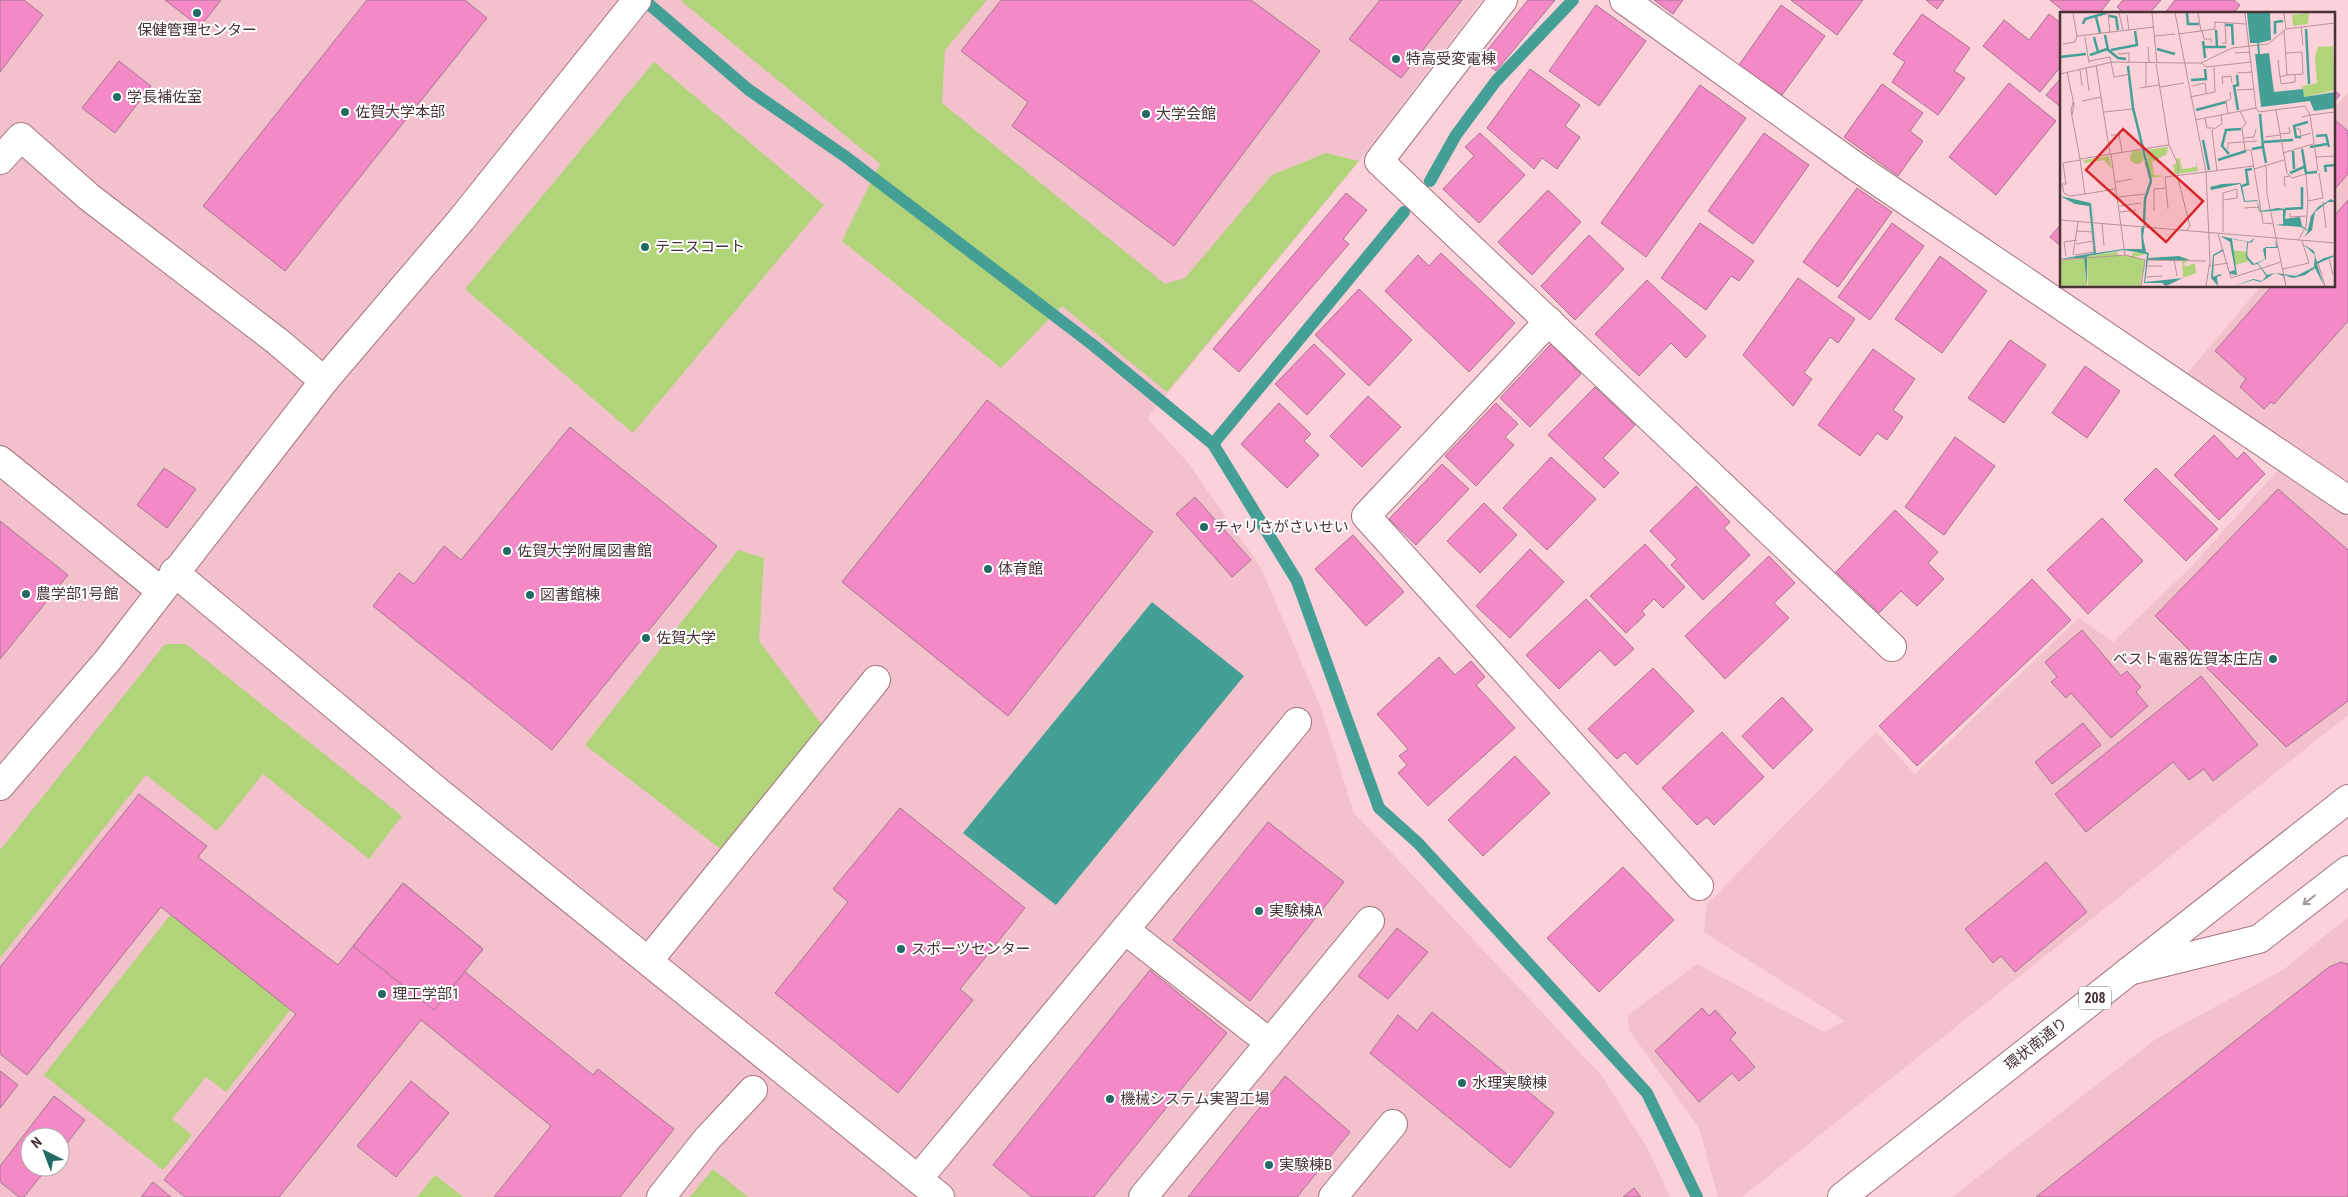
<svg xmlns="http://www.w3.org/2000/svg" width="2348" height="1197" font-family="'Roboto Condensed','Noto Sans JP',sans-serif">
<rect width="100%" height="100%" fill="#fcd1d9"/>
<g fill="#f2c1cb" fill-rule="evenodd">
<path d="M0,0H1482L1359,161L1147,418L1189,464L1261,568L1321,708L1354,813L1602,1076L1648,1149L1670,1197H0ZM30,1137H60V1167H30Z"/>
<polygon points="2348,93 2348,484 2185,376 2261,286 2334,286 2334,108"/>
<polygon points="2279,469 2348,516 2348,715 1742,1197 1718,1197 1699,1128 1629,1030 1628,1015 1697,964 1824,1032 1845,1021 1704,932 1707,904 1876,732 1915,774 2079,618 2113,642 2190,568"/>
<polygon points="2348,917 2348,1197 1952,1197 2156,1039 2283,970"/>
</g>
<g fill="#b1d37a">
<polygon points="680,0 987,0 945,50 942,103 1165,284 1185,278 1272,175 1326,153 1359,161 1167,392 1062,306 1001,368 842,241 880,164"/>
<polygon points="654,62 824,205 633,433 465,289"/>
<polygon points="738,550 764,558 759,641 822,725 722,850 585,745"/>
<polygon points="165,644 186,644 402,816 369,859 263,774 217,831 146,775 0,958 0,850"/>
<polygon points="172,913 292,1008 226,1092 206,1077 172,1119 192,1135 163,1170 44,1075"/>
<polygon points="713,1169 748,1197 690,1197"/>
<polygon points="435,1175 463,1197 417,1197"/>
</g>
<polygon fill="#44a096" points="1152,602 1244,676 1056,905 963,833"/>
<g fill="none" stroke-linecap="round" stroke-linejoin="round">
<g stroke="#44a096" stroke-width="12">
<polyline points="644,0 749,90 846,157 1093,345 1213,444 1297,581 1379,808 1418,843 1647,1093 1697,1197"/>
<polyline points="1430,181 1456,135 1496,81 1573,0"/>
<polyline points="1213,444 1404,212"/>
</g>
</g>
<g fill="#f389c5" stroke="#a3788f">
<polygon points="0,0 24,0 43,15 0,72"/>
<polygon points="165,0 221,0 200,27"/>
<polygon points="367,0 465,0 487,18 285,271 203,206"/>
<polygon points="1001,0 1251,0 1320,51 1174,246 1012,126 1028,102 961,51"/>
<polygon points="1380,0 1462,0 1401,78 1349,39"/>
<polygon points="1528,0 1555,0 1496,71 1480,59"/>
<polygon points="1654,0 1683,0 1673,14"/>
<polygon points="1791,0 1863,0 1837,35"/>
<polygon points="1926,0 1944,0 1937,9"/>
<polygon points="2050,0 2110,0 2099,14 2067,14"/>
<polygon points="2123,0 2161,0 2149,14 2125,14 2117,7"/>
<polygon points="2175,0 2234,0 2240,5 2233,14 2164,14"/>
<polygon points="1596,5 1646,41 1599,106 1549,71"/>
<polygon points="1781,5 1825,36 1782,95 1739,65"/>
<polygon points="1922,14 1970,48 1954,71 1965,78 1938,115 1892,82 1905,62 1893,54"/>
<polygon points="2049,14 2062,24 2062,65 2040,92 1983,46 2004,20 2029,40"/>
<polygon points="119,61 151,86 115,133 82,108"/>
<polygon points="1530,69 1580,105 1565,126 1580,137 1557,169 1542,158 1534,169 1487,128"/>
<polygon points="2062,77 2062,108 2046,95"/>
<polygon points="2009,83 2056,121 1996,195 1949,157"/>
<polygon points="1882,84 1923,113 1910,131 1923,141 1898,176 1844,137"/>
<polygon points="1700,85 1746,118 1646,257 1601,223"/>
<polygon points="2334,90 2340,95 2334,102"/>
<polygon points="2334,119 2348,131 2348,174 2334,190"/>
<polygon points="1480,133 1525,175 1479,223 1443,189 1474,156 1465,147"/>
<polygon points="1764,133 1809,165 1753,244 1708,211"/>
<polygon points="1857,188 1892,212 1838,287 1803,262"/>
<polygon points="1548,190 1581,222 1532,275 1498,242"/>
<polygon points="1346,193 1367,210 1343,239 1349,244 1239,372 1213,349"/>
<polygon points="2348,200 2348,321 2274,404 2271,402 2264,409 2240,387 2246,379 2215,351 2272,286 2334,286 2334,216"/>
<polygon points="1700,223 1754,261 1739,281 1731,276 1706,310 1661,278"/>
<polygon points="1892,223 1924,246 1870,320 1838,297"/>
<polygon points="2062,223 2062,247 2050,237"/>
<polygon points="1589,235 1624,269 1575,320 1541,286"/>
<polygon points="1441,253 1515,323 1469,372 1385,291 1418,255 1429,266"/>
<polygon points="1940,256 1987,291 1942,353 1895,319"/>
<polygon points="1798,278 1855,319 1838,343 1830,337 1804,373 1812,379 1793,406 1743,355"/>
<polygon points="1647,280 1706,336 1686,358 1671,343 1639,376 1595,334"/>
<polygon points="1359,289 1412,340 1369,386 1315,335"/>
<polygon points="2010,340 2046,365 2004,423 1968,398"/>
<polygon points="1314,344 1345,374 1307,415 1275,384"/>
<polygon points="1551,344 1581,374 1530,427 1500,398"/>
<polygon points="1873,349 1915,379 1893,410 1903,417 1887,440 1877,433 1860,456 1818,425"/>
<polygon points="2085,366 2120,391 2087,438 2052,413"/>
<polygon points="1595,387 1635,425 1603,458 1619,473 1604,488 1548,435"/>
<polygon points="1368,396 1401,427 1362,467 1330,436"/>
<polygon points="987,400 1153,532 1008,716 842,582"/>
<polygon points="1279,403 1311,434 1304,441 1319,455 1287,488 1241,444"/>
<polygon points="1496,403 1518,424 1505,437 1514,445 1476,486 1445,456"/>
<polygon points="570,427 717,546 552,750 373,606 399,573 414,584 444,546 461,560"/>
<polygon points="2214,435 2237,459 2244,452 2265,474 2219,520 2174,475"/>
<polygon points="1955,437 1995,466 1944,535 1905,507"/>
<polygon points="1551,457 1596,499 1547,550 1503,508"/>
<polygon points="1442,464 1469,489 1416,545 1389,519"/>
<polygon points="164,468 196,489 167,528 137,505"/>
<polygon points="2156,468 2218,529 2186,561 2124,500"/>
<polygon points="1696,486 1730,522 1724,528 1750,555 1703,600 1671,565 1677,559 1650,531"/>
<polygon points="2278,489 2348,550 2348,701 2286,747 2155,616"/>
<polygon points="1195,497 1251,560 1232,577 1176,514"/>
<polygon points="1484,503 1517,535 1480,573 1447,541"/>
<polygon points="1895,510 1938,552 1928,563 1944,579 1917,606 1901,591 1879,613 1836,572"/>
<polygon points="2102,518 2143,561 2088,614 2047,570"/>
<polygon points="0,521 68,575 0,659"/>
<polygon points="1353,535 1404,592 1366,626 1315,569"/>
<polygon points="1645,544 1685,587 1663,608 1654,599 1642,611 1645,615 1626,633 1590,596"/>
<polygon points="1530,549 1564,582 1510,638 1476,606"/>
<polygon points="1769,556 1795,583 1774,603 1789,618 1725,679 1685,636"/>
<polygon points="2032,579 2071,620 1917,766 1879,726"/>
<polygon points="1586,599 1634,649 1615,666 1600,650 1559,689 1526,655"/>
<polygon points="2082,630 2121,676 2127,671 2141,687 2136,692 2148,706 2111,738 2071,693 2066,698 2051,682 2057,677 2045,662"/>
<polygon points="1439,657 1455,675 1471,661 1485,677 1476,685 1515,728 1428,806 1398,773 1407,765 1399,756 1408,749 1377,714"/>
<polygon points="1653,668 1694,711 1637,765 1625,752 1617,759 1588,729"/>
<polygon points="2201,676 2258,745 2213,781 2204,769 2189,780 2173,762 2086,832 2055,794"/>
<polygon points="1782,697 1813,730 1773,769 1742,736"/>
<polygon points="2083,723 2101,745 2052,784 2035,762"/>
<polygon points="1722,732 1764,777 1714,825 1707,817 1697,825 1662,788"/>
<polygon points="1515,756 1550,793 1483,856 1448,820"/>
<polygon points="139,794 207,846 198,857 338,965 403,883 483,949 464,971 593,1075 598,1069 674,1129 620,1197 494,1197 551,1126 421,1020 279,1197 185,1197 164,1180 296,1014 161,907 27,1075 0,1054 0,967"/>
<polygon points="900,808 1025,908 960,989 973,1000 898,1093 775,993 848,902 833,889"/>
<polygon points="1268,822 1344,882 1250,1001 1173,940"/>
<polygon points="2046,862 2087,912 2015,972 2001,956 1993,963 1965,929"/>
<polygon points="1623,867 1674,920 1599,992 1547,938"/>
<polygon points="403,883 483,949 434,1010 353,946"/>
<polygon points="1397,928 1428,952 1388,999 1358,976"/>
<polygon points="2341,962 2348,964 2348,1197 2036,1197 2329,967"/>
<polygon points="1150,970 1227,1033 1094,1197 1032,1197 993,1165"/>
<polygon points="1702,1008 1709,1016 1715,1010 1736,1033 1730,1039 1755,1067 1739,1081 1732,1073 1699,1102 1655,1051"/>
<polygon points="1432,1012 1554,1113 1510,1168 1370,1053 1398,1015 1417,1031"/>
<polygon points="0,1071 18,1085 0,1108"/>
<polygon points="1285,1076 1350,1132 1297,1197 1188,1197"/>
<polygon points="411,1081 449,1113 396,1177 357,1146"/>
<polygon points="54,1096 85,1120 60,1152 60,1137 30,1137 30,1167 48,1167 24,1197 19,1197 0,1182 0,1166"/>
<polygon points="153,1182 171,1197 141,1197"/>
<polygon points="1634,1188 1641,1197 1623,1197"/>
</g>
<g fill="none" stroke-linecap="round" stroke-linejoin="round">
<g stroke="#a5757e" stroke-width="30">
<g id="street">
<polyline points="1503,0 1379,161 1892,647"/>
<polyline points="1624,0 1855,166 2348,500"/>
<polyline points="0,160 21,137 89,197 277,341 324,381"/>
<polyline points="1549,321 1366,516 1699,886"/>
<polyline points="0,460 161,591"/>
<polyline points="174,572 441,794 940,1197"/>
<polyline points="0,786 108,660 324,381 461,220 637,0"/>
<polyline points="1125,930 1270,1043"/>
<polyline points="649,960 876,680"/>
<polyline points="2129,971 2259,939 2348,870"/>
<polyline points="918,1179 1297,722"/>
<polyline points="661,1197 707,1139 753,1090"/>
<polyline points="1143,1197 1370,921"/>
<polyline points="1333,1197 1393,1124"/>
</g>
</g>
<g stroke="#a5757e" stroke-width="30">
<polyline id="highway" points="1842,1197 2348,799"/>
</g>
<use href="#street" stroke="#fff" stroke-width="28"/>
<use href="#highway" stroke="#fff" stroke-width="28"/>
</g>
<defs><path id="oneway-shaft" d="M-6 0H5M1.5-3L5.5 0L1.5 3" fill="none" stroke-width="1.6" stroke-linecap="round" stroke-linejoin="round" transform="scale(1.25)"/></defs>
<use stroke="#a4999b" href="#oneway-shaft" transform="translate(2309 900) rotate(142)"/>
<g fill="#216b64" stroke="#fff" stroke-width="2">
<circle cx="197" cy="13" r="5"/>
<circle cx="1396" cy="59" r="5"/>
<circle cx="117" cy="97" r="5"/>
<circle cx="345" cy="112" r="5"/>
<circle cx="1146" cy="114" r="5"/>
<circle cx="645" cy="247" r="5"/>
<circle cx="1204" cy="527" r="5"/>
<circle cx="507" cy="551" r="5"/>
<circle cx="988" cy="569" r="5"/>
<circle cx="26" cy="594" r="5"/>
<circle cx="530" cy="595" r="5"/>
<circle cx="646" cy="638" r="5"/>
<circle cx="2273" cy="659" r="5"/>
<circle cx="1259" cy="911" r="5"/>
<circle cx="901" cy="949" r="5"/>
<circle cx="382" cy="994" r="5"/>
<circle cx="1462" cy="1083" r="5"/>
<circle cx="1110" cy="1099" r="5"/>
<circle cx="1269" cy="1165" r="5"/>
</g>
<g text-anchor="middle" dominant-baseline="central" stroke-width="4" stroke-linejoin="round" paint-order="stroke">
<rect fill="#fff" stroke="#7f7073" stroke-width="1" x="2079" y="986.5" width="32" height="23" rx="4"/>
<g font-size="14" font-weight="bold" fill="#483337">
<text x="2095" y="998">208</text>
</g>
<g font-size="15" fill="#483337" stroke="#fff" text-anchor="start">
<text x="197" y="30" text-anchor="middle">保健管理センター</text>
<text x="1406" y="59">特高受変電棟</text>
<text x="127" y="97">学長補佐室</text>
<text x="355" y="112">佐賀大学本部</text>
<text x="1156" y="114">大学会館</text>
<text x="655" y="247">テニスコート</text>
<text x="1214" y="527">チャリさがさいせい</text>
<text x="517" y="551">佐賀大学附属図書館</text>
<text x="998" y="569">体育館</text>
<text x="36" y="594">農学部1号館</text>
<text x="540" y="595">図書館棟</text>
<text x="656" y="638">佐賀大学</text>
<text x="2263" y="659" text-anchor="end">ベスト電器佐賀本庄店</text>
<text x="1269" y="911">実験棟A</text>
<text x="911" y="949">スポーツセンター</text>
<text x="392" y="994">理工学部1</text>
<text x="1472" y="1083">水理実験棟</text>
<text x="1120" y="1099">機械システム実習工場</text>
<text x="1279" y="1165">実験棟B</text>
</g>
<g font-size="15" fill="#483337" stroke="#fff">
<text transform="translate(2036 1044) rotate(-38)">環状南通り</text>
</g>
</g>
<g transform="translate(2060 12)">
<rect width="275" height="275" fill="#fcd1d9"/>
<path d="M249,1L248,12L233,14L232,3ZM273,34L275,78L244,85L242,74L257,71L255,45L258,35ZM108,135L107,142L92,150L94,163L104,164L91,166L84,151L88,150L86,138ZM70 145a7 7 0 1 1 14 0a7 7 0 1 1-14 0ZM49,144L52,157L44,148L24,151V159V148ZM120,146L122,157L136,155V149L138,159L115,162L113,153L116,152V147ZM171,238L187,240L189,249L175,253ZM57,240L58,243L72,244V241L81,240L87,242L74,245L85,249L80,274H28L27,244ZM24,247L27,274H0V248ZM122,248L128,250L124,251L125,255L135,251L136,261L123,266Z" fill="#b1d37a"/>
<path d="M187,1H210L211,28L199,31L200,42L209,41L214,80L243,77L244,85L275,80V96L254,99L250,89L201,95L195,42H198L197,31H190ZM180,171L182,174L185,189L197,188L200,199L218,196L226,197L225,207L240,205L242,214L248,218L251,204L258,195L271,187L275,190H268L255,200L252,218L244,225L248,219L241,215L215,213L223,212V198L200,200L199,199L197,189L184,190L180,172L151,178L150,175L162,172ZM0,184L31,191L36,241L64,237H82L81,217L85,211L83,225L86,240L89,241L88,246L119,244L130,248H88L85,270L123,266L106,274L102,271H84L87,242L64,238L27,244V274L24,246L0,247L34,241L29,194L15,192ZM160,224L189,230L195,226L192,230L188,231L187,244L194,252L205,247L203,237L206,235H216L215,228L218,236H206V247L198,251L207,263L215,261L236,264L254,255L255,243L243,232L254,239L257,250L264,246L275,243V244L257,252L264,274L255,256L245,263L233,266L224,263L226,274L223,264L215,261L201,270L203,274L201,270L193,268L175,274L193,267L202,269L206,264L198,252L192,253L188,248L186,245L187,230L172,227L177,263L170,262L163,239L159,241L154,244L153,265L160,262L162,263L157,265L158,274L151,266L153,243L163,237L169,260L175,258L170,230Z" fill="#44a096"/>
<path fill="none" stroke="#44a096" stroke-width="2.5" d="M127,1L128,12H139M49,4L56,5L58,18M36,5L40,21M23,12L25,7L46,1M165,13H172L173,33M246,17L249,72M156,18L157,35M215,22V10L223,9M45,23L48,38M34,25L38,40M143,29L145,46M144,35H166M97,37L115,42M51,38L77,33L75,19M30,43L47,37L58,46L66,47M0,45L26,42M68,54L73,96L91,169L85,187L84,210M177,63L178,73L174,74L178,98M131,68L146,67L145,57M136,98L166,90M256,124L266,123L269,135M241,125H236L234,114L248,110M143,128L149,158M204,130L233,128M203,135L206,151M250,135L267,132M192,137L203,135L200,102M242,137L246,161L257,160M233,139L234,157M169,142L162,134L166,118L181,117M158,148L186,139M266,160L265,154L275,153M230,161L244,155M182,174L188,172L186,158L192,157M225,197L242,196V175"/>
<path fill="none" stroke="#b49298" stroke-width="1" d="M48,1L50,21M59,1L63,19M92,1L97,51M115,1L146,160L150,249L146,274M138,1L141,19M185,1L196,96M224,1L226,17M67,3L69,19M155,10L186,12M241,15L243,33M224,18L227,63L243,62L242,40L226,41M142,19L144,27H151V31M118,22L155,17V9M17,24L94,15M95,24L115,22M25,25L29,51M162,31H166L165,11M3,32L15,30L17,24L13,1M88,35L89,50M175,41L190,40M58,42L69,41V50M218,48L220,65M29,49L50,45L54,65L70,62M123,51H141L172,36L208,32L226,17L275,11M141,51L146,55L191,50M36,53L50,142M26,56L29,79M20,58L22,73M7,60L14,93L12,103M177,61L192,60M0,62L52,50L123,51M227,63L220,65L221,72L235,70V63M163,72L162,65L171,64L172,71M132,74L145,71L146,81M86,75V50M100,75L124,71M80,76L99,73M177,78L194,77M130,85L155,80L154,55M22,89L41,85M13,90L11,99L20,147M196,96L199,100L245,94L250,103L275,100M216,98L227,161L232,166L246,162L248,189L246,214L239,227M180,99L186,111L182,116L185,138H191L203,211L214,212M44,100L72,97M168,102L166,89L171,87L170,80M242,105L250,103L258,159M145,106L147,116H153M135,108L196,96M236,117H240L241,124L251,121M220,122L230,121L229,115M51,123H59L62,140M205,125L220,123M183,126L194,125L196,117M109,133L118,152V163M168,137V131L197,129M223,141L253,132M51,142L65,243L85,248L81,274M256,145L275,144M20,148L3,151L6,172H2L4,181L10,184L25,182M206,154L207,182L226,274M194,157L224,148M157,159L152,118L162,112L161,103M117,163L130,214L127,218M56,170L72,167M225,175L224,165L230,164M55,177L25,182L20,147L109,133L96,52M58,185L85,182M248,189L263,186L259,161M263,190L266,216M59,194L81,191M184,196L200,195M108,197L105,165L194,154M94,199V177L106,176M60,200L76,198M230,201V205L246,204M0,208L275,231M42,211L44,234M163,220V181L177,177V186L163,188M158,222L171,266L221,250M16,232L33,229M13,243L18,210M15,243L34,240L32,220L17,219M6,244L4,230L17,228M269,246L273,263M114,247L117,264M0,248L65,243M85,248L146,249M258,251L265,274M84,254H102M149,254L168,251M223,257L249,251L242,229M85,265L102,264"/>
<path fill="#d62828" fill-opacity="0.15" stroke="#d62828" stroke-width="2.5" d="M63,117L143,189L106,230L26,158Z"/>
<rect width="275" height="275" fill="none" stroke="#483337" stroke-width="2.5"/>
</g>
<g transform="translate(45 1152) rotate(318)"><circle r="24" fill="#ffffff" stroke="#b6adaf"/>
<path d="M0-4L9 19L0 12L-9 19Z" fill="#216b64"/>
<text y="-8" font-size="14" font-weight="bold" text-anchor="middle" fill="#483337">N</text>
</g>
</svg>
